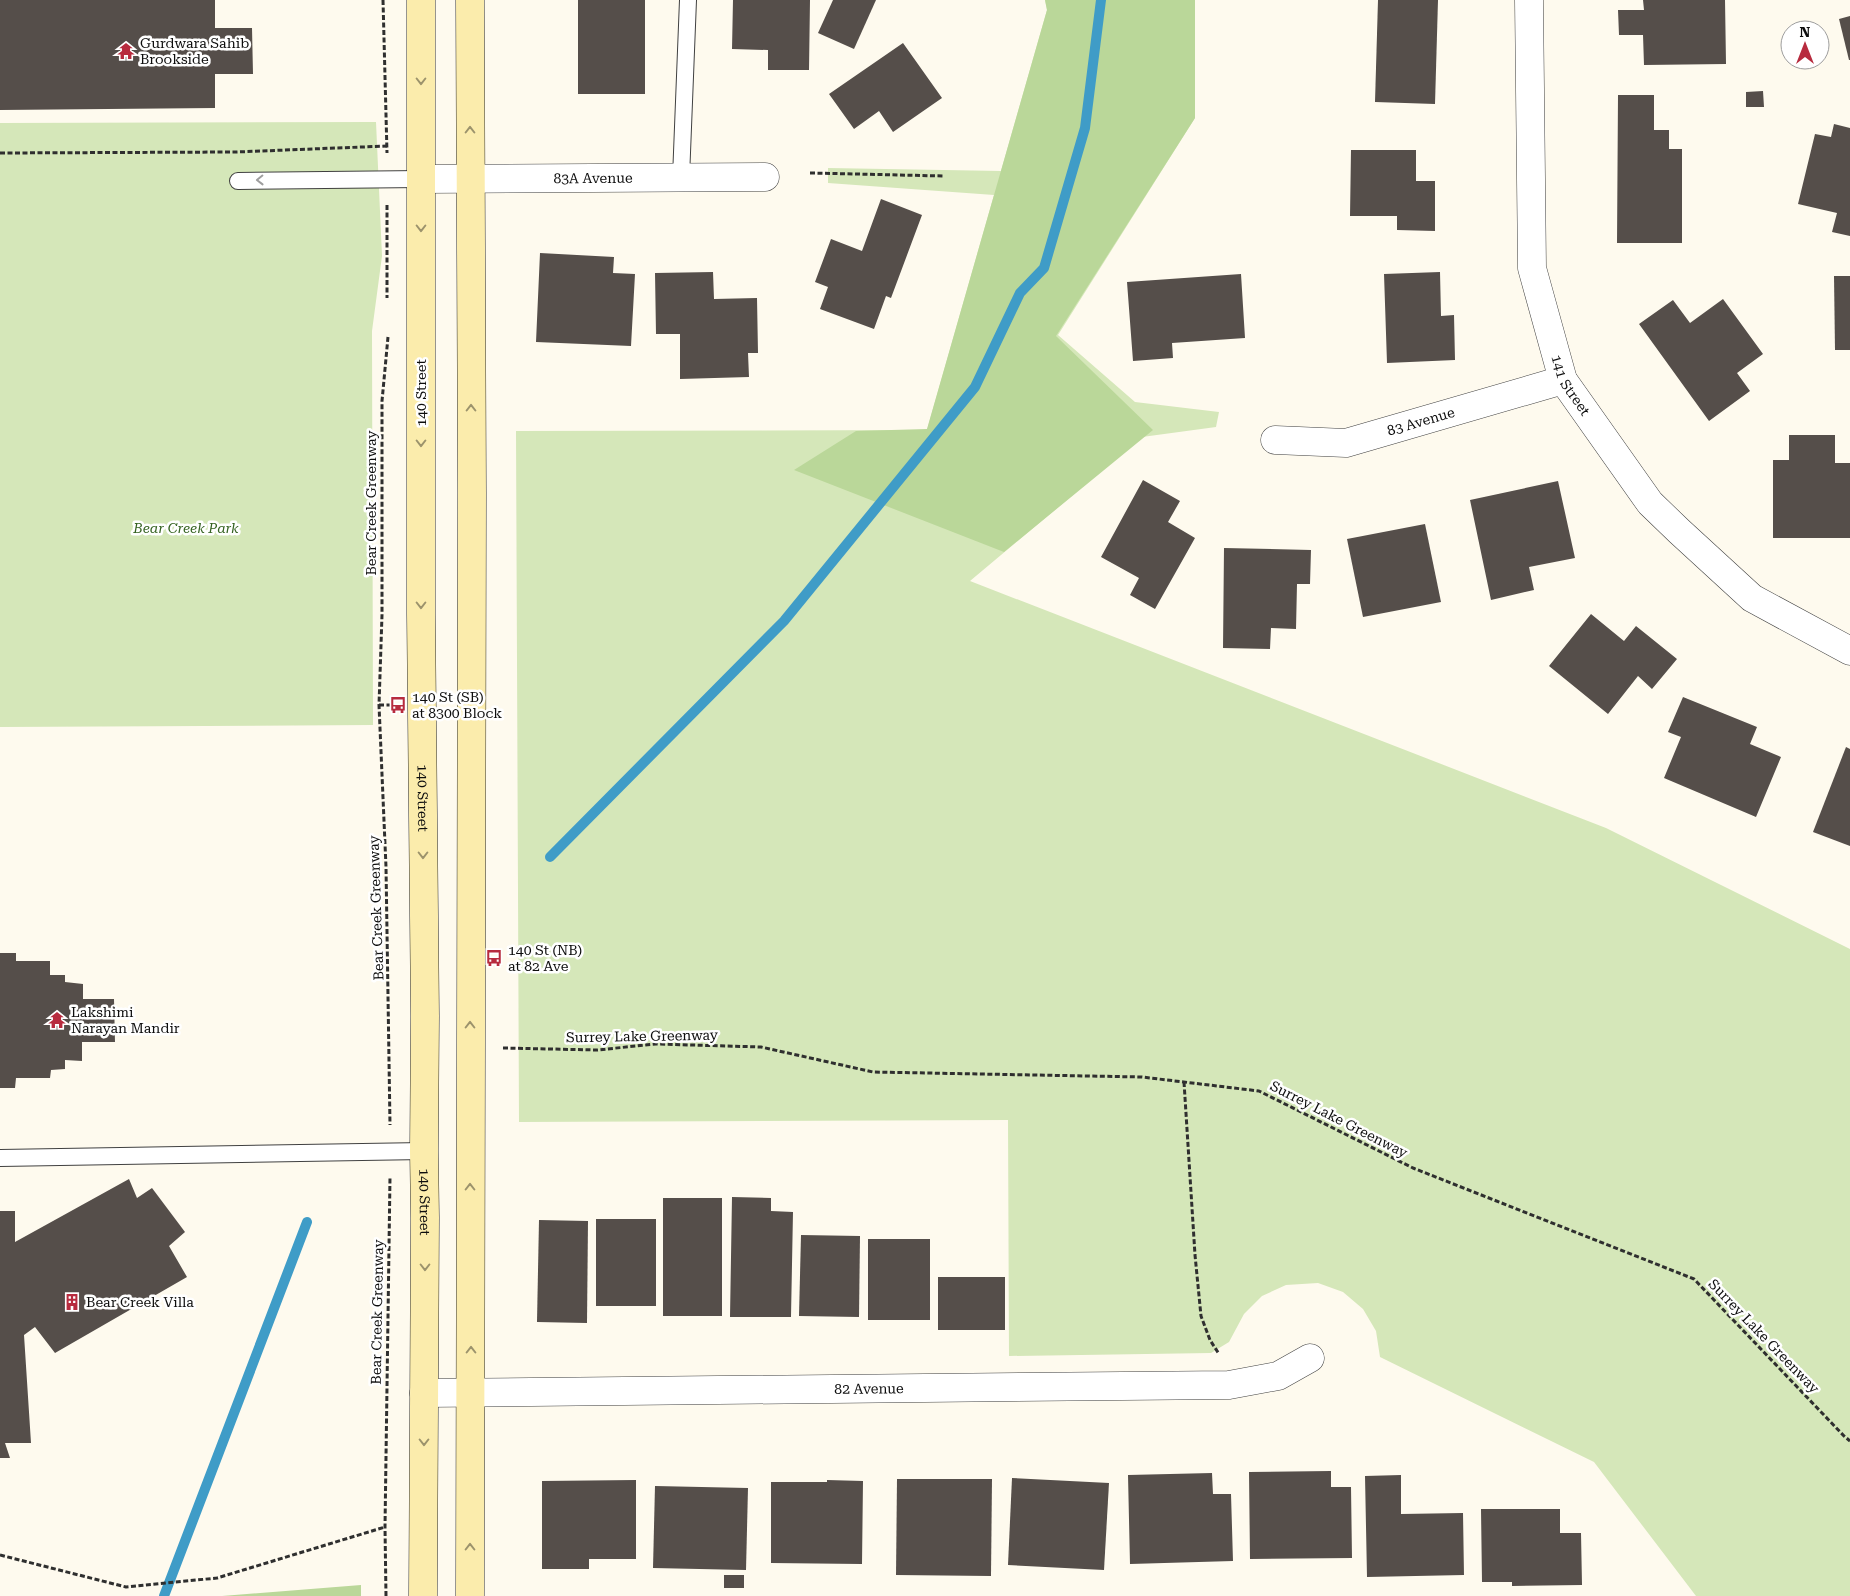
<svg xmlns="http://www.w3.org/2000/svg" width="1850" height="1596" font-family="'Roboto Serif',serif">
<rect width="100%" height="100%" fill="#fefaee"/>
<g fill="#d5e7b9">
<polygon points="1045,0 1195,0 1195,118 1058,335 1135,402 1219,412 1216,427 1142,437 970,581 1606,828 1850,949 1850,1596 1696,1596 1594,1462 1380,1357 1376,1331 1363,1309 1343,1292 1318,1283 1286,1285 1262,1296 1244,1314 1229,1342 1211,1353 1009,1356 1008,1120 519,1122 516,431 927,430 994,195 828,183 828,168 1001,171 1047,10"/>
<polygon points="376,122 382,256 372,331 373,725 0,727 0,123"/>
</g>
<g fill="#bad799">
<polygon points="1045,0 1195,0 1195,118 1056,336 1153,430 1004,552 794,470 856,431 927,429 1047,10"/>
<polygon points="361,1585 361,1596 222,1596"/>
</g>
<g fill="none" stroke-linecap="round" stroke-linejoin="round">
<g stroke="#3f9cc7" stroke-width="10">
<polyline points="550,857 784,621 975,387 1020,293 1044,268 1085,128 1101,0"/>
<polyline points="164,1596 307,1222"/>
</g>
</g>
<g fill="#554e4a">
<polygon points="0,0 215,0 215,28 252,28 253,74 215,74 215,108 0,110"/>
<rect x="578" y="0" width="67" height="94"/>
<polygon points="733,0 810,0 809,70 768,70 768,50 732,49"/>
<polygon points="833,0 876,0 854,49 818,33"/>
<polygon points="1378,0 1438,0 1435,104 1375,102"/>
<polygon points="1643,0 1725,0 1726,64 1644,65 1643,35 1619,35 1618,10 1644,10"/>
<polygon points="1850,16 1850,60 1849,60 1839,19"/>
<polygon points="903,43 942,98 893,132 879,111 854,129 829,94"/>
<polygon points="1763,91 1764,107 1746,107 1746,92"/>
<polygon points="1618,95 1654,95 1654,130 1669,130 1669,149 1682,149 1682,243 1617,243"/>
<polygon points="1834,124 1850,128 1850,236 1832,232 1837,213 1798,204 1815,134 1831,137"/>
<polygon points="1351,150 1416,150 1416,181 1435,181 1435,231 1397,230 1397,216 1350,216"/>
<polygon points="881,199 922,215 891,298 886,296 874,329 820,309 828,287 815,282 831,239 862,251"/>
<polygon points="540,253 614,257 613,273 635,274 631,346 536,342"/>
<polygon points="713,272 714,299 757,298 758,353 748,353 749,377 680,379 680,334 656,334 655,273"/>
<polygon points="1440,272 1441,316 1454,315 1455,360 1387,363 1384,274"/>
<polygon points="1241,274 1245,338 1172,343 1173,358 1133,361 1127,282"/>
<polygon points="1834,276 1850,276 1850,350 1835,350"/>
<polygon points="1723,299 1763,354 1737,373 1750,391 1709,421 1639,324 1673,300 1690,323"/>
<polygon points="1789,435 1835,435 1835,463 1850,463 1850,538 1773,538 1773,460 1789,460"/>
<polygon points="1143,480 1180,501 1168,522 1195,538 1155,609 1130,595 1139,578 1101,557"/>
<polygon points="1558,481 1575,558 1529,567 1534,590 1491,600 1470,500"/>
<polygon points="1425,524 1441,602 1363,617 1347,539"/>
<polygon points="1224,548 1311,550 1310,584 1297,584 1296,629 1271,628 1270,649 1223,648"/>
<polygon points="1591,614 1624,641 1636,626 1677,659 1652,689 1638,676 1608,714 1549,666"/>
<polygon points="1683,697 1757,727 1750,744 1781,757 1756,817 1664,778 1681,737 1668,732"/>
<polygon points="1846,747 1850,749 1850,846 1813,832"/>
<polygon points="0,953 16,953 16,961 50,961 50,975 65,975 65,982 83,984 83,999 114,999 115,1042 82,1042 82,1061 65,1060 65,1069 51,1070 50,1078 16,1078 15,1088 0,1088"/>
<polygon points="129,1179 137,1198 152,1188 185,1232 169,1246 187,1277 55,1353 35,1327 24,1335 31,1443 5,1443 10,1458 0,1458 0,1211 15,1211 15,1242"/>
<polygon points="732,1197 771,1198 771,1211 793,1212 791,1317 730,1317"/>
<rect x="663" y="1198" width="59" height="118"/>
<rect x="596" y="1219" width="60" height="87"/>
<polygon points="539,1220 588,1221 587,1323 537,1322"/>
<polygon points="801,1235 860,1236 859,1317 799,1316"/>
<rect x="868" y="1239" width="62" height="81"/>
<rect x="938" y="1277" width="67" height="53"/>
<polygon points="1331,1471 1331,1487 1351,1487 1352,1558 1250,1559 1249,1472"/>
<polygon points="1212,1473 1213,1494 1231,1494 1233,1561 1130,1564 1128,1475"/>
<polygon points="1401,1475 1401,1514 1463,1513 1464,1575 1367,1577 1365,1476"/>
<polygon points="1012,1478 1109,1483 1104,1570 1008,1565"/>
<polygon points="897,1479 992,1479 991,1576 896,1575"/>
<polygon points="636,1480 636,1559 589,1559 589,1569 542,1569 542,1481"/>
<polygon points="827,1480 863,1481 862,1564 771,1563 771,1482 827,1482"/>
<polygon points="655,1486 748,1488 746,1570 653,1568"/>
<polygon points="1481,1509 1560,1509 1560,1533 1581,1533 1582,1585 1512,1586 1512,1582 1482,1582"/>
<rect x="724" y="1575" width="20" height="13"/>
</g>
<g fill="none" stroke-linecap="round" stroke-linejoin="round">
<g stroke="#404040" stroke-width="18">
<g id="lane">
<polyline points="681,178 688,0"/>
<polyline points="238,181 421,179"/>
<polyline points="0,1158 424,1151"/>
</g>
</g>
<g stroke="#404040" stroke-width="29">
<g id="street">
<path id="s1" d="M1529,0L1532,268L1563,380L1650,503L1679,531L1752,598L1850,651"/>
<path id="s2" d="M421,179L765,177"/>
<path id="s3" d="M1275,440L1346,443L1563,380"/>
<path id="s4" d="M424,1393L1229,1385L1278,1376L1310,1358"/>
</g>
</g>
<g stroke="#2f2f2f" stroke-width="29">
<g id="secondary">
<path id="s5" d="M421,0V614L425,1016L424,1151L425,1218L423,1596"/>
<polyline points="470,1596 472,492 470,0"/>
</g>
</g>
<g stroke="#2f2f2f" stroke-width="3" stroke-dasharray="5 2.5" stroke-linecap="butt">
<polyline points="383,0 387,153"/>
<polyline points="0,153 236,152 387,146"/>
<polyline points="810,173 944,176"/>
<polyline points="387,205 387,298"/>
<polyline points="388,337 382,401 382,615 379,705 386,867 390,1125"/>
<polyline points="379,705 392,705"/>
<polyline points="503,1048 597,1050 656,1044 761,1047 873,1072 1142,1077 1259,1091 1413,1168 1694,1279 1844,1436 1850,1441"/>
<polyline points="1184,1082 1195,1255 1201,1316 1210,1340 1219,1354"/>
<polyline points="0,1555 126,1587 217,1578 385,1527"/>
<polyline points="386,1596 385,1527 390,1177"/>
</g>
<use href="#lane" stroke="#fff" stroke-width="16"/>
<use href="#street" stroke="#fff" stroke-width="28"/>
<use href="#secondary" stroke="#fbecac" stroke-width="28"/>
</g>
<defs><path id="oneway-chevron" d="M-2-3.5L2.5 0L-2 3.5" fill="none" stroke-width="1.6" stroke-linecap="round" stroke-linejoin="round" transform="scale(1.25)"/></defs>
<g stroke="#9c936c">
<use href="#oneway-chevron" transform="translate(421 81) rotate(90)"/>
<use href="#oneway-chevron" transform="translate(470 130) rotate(-90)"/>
<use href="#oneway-chevron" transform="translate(421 228) rotate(90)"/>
<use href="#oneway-chevron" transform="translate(471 408) rotate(-90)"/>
<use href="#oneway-chevron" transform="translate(421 443) rotate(90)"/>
<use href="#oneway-chevron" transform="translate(421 605) rotate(90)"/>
<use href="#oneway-chevron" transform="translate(423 855) rotate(90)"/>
<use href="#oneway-chevron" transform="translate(470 1025) rotate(-90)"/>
<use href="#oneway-chevron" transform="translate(470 1187) rotate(-90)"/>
<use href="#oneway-chevron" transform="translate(425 1267) rotate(90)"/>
<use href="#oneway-chevron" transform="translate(471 1350) rotate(-90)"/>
<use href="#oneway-chevron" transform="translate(424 1442) rotate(90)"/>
<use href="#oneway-chevron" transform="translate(470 1547) rotate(-90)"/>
</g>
<use stroke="#9e9e9e" href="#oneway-chevron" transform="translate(260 180) rotate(179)"/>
<defs>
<g id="temple-bare" transform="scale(1.35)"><path d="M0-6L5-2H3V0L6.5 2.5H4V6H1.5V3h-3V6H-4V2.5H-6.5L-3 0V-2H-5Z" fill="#b72b3e" stroke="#fff" stroke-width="2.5" paint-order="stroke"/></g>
<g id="bus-bare" transform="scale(1.35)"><path d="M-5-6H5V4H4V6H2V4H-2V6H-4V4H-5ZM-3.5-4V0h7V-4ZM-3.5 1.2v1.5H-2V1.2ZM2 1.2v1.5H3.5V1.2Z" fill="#b72b3e" stroke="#fff" stroke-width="2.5" paint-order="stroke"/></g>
<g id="building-bare" transform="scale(1.35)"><path d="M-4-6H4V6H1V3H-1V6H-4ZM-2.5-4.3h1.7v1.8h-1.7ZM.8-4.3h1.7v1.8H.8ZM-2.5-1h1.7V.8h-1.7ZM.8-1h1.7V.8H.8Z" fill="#b72b3e" stroke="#fff" stroke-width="2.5" paint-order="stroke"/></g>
</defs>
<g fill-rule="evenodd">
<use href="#temple-bare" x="126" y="51"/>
<use href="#bus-bare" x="398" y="705"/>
<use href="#bus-bare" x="494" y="958"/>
<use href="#temple-bare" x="57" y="1020"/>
<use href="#building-bare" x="72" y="1302"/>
</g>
<g text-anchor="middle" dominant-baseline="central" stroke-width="5" stroke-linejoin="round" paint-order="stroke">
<g font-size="14" fill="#0d0d0d" stroke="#fff" text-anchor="start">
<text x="140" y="43">Gurdwara Sahib<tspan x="140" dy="16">Brookside</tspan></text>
<text x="412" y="697">140 St (SB)<tspan x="412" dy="16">at 8300 Block</tspan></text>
<text x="508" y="950">140 St (NB)<tspan x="508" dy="16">at 82 Ave</tspan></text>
<text x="71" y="1012">Lakshimi<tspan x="71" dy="16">Narayan Mandir</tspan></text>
<text x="86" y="1302">Bear Creek Villa</text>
</g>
<g font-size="14" fill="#0d0d0d" stroke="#fff">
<text stroke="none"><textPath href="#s2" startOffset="172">83A Avenue</textPath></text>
<text stroke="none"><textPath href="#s1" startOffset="392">141 Street</textPath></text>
<text transform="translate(421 393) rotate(-90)">140 Street</text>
<text stroke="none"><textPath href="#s3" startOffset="149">83 Avenue</textPath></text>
<text transform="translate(371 503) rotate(-90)">Bear Creek Greenway</text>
<text stroke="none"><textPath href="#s5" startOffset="798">140 Street</textPath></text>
<text transform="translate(376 908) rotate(-92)">Bear Creek Greenway</text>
<text transform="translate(642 1036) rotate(-1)">Surrey Lake Greenway</text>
<text transform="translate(1339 1119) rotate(27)">Surrey Lake Greenway</text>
<text stroke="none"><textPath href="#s5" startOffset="1202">140 Street</textPath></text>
<text transform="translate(377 1312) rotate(-89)">Bear Creek Greenway</text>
<text transform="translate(1764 1336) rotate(46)">Surrey Lake Greenway</text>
<text stroke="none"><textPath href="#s4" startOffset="445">82 Avenue</textPath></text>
</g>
<g font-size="14" font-style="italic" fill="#346220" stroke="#fff">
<text x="186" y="528">Bear Creek Park</text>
</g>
</g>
<g transform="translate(1805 45)"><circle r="24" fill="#ffffff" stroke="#9e9e9e"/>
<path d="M0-4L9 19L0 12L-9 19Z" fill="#b72b3e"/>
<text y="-8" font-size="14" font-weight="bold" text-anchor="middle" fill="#0d0d0d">N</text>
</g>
</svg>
